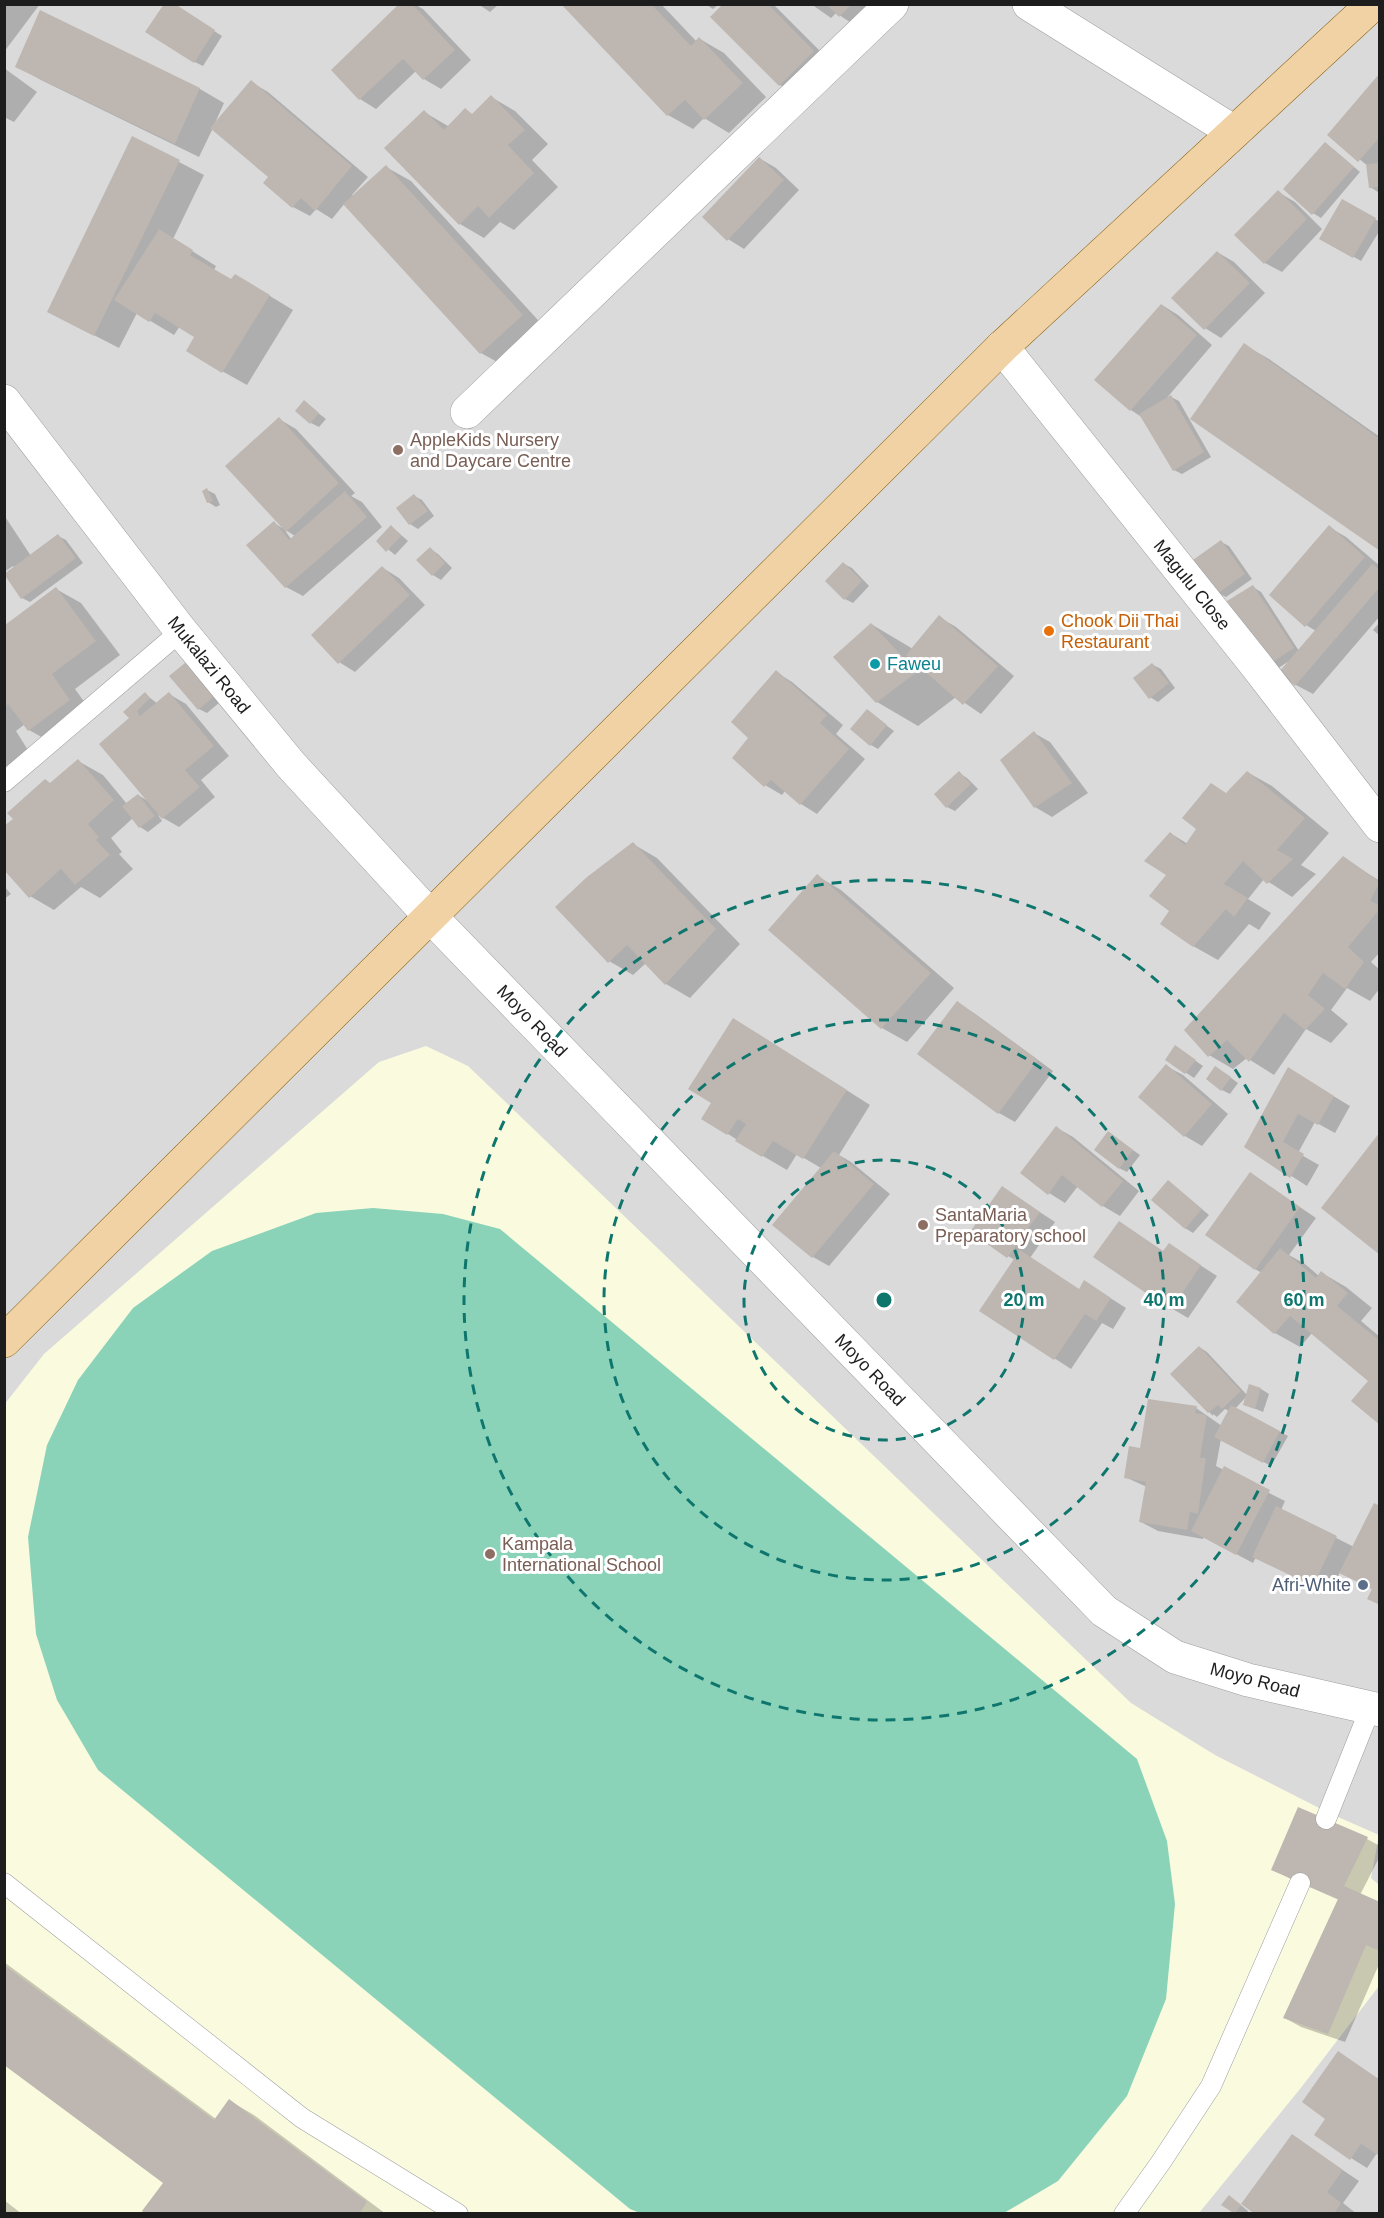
<svg xmlns="http://www.w3.org/2000/svg" width="1384" height="2218" font-family="Arial,sans-serif">
<rect width="100%" height="100%" fill="#edeae4"/>
<rect fill="#dbdada" x="5" y="5" width="1374" height="2208"/>
<polygon fill="#fafbde" points="426,1046 468,1066 1131,1703 1215,1755 1329,1813 1379,1835 1371,1878 1379,1885 1379,1986 1300,2089 1199,2213 5,2213 4,1405 44,1354 379,1062"/>
<polygon fill="#8ad3b9" points="373,1208 443,1214 500,1229 1137,1759 1167,1841 1175,1904 1166,1999 1127,2096 1058,2181 1004,2213 640,2213 630,2209 98,1770 57,1700 36,1634 28,1537 47,1445 78,1380 133,1308 212,1251 316,1213"/>
<g fill="#0003" fill-rule="evenodd">
<polygon points="4,4 40,4 4,52"/>
<polygon points="172,4 222,36 203,66 195,62"/>
<polygon points="401,4 414,4 423,9 471,60 441,89 424,79 416,71 376,109 360,99"/>
<polygon points="478,4 499,4 490,12"/>
<polygon points="563,4 661,4 697,42 700,39 724,53 766,97 729,133 704,118 693,129 668,115"/>
<polygon points="705,4 719,4 713,9"/>
<polygon points="726,4 773,4 830,61 797,94 780,85"/>
<polygon points="811,4 878,4 856,26 836,13 831,18"/>
<polygon points="41,12 200,89 224,103 215,123 251,82 268,92 368,177 352,195 354,196 386,167 411,181 547,330 506,367 481,353 345,203 332,219 316,209 310,216 293,207 265,183 270,177 213,128 199,157 41,80 17,66"/>
<polygon points="4,68 37,92 14,122 4,117"/>
<polygon points="1380,75 1380,192 1378,192 1370,187 1368,166 1329,135"/>
<polygon points="491,97 515,111 548,144 532,160 558,187 514,230 500,222 484,238 460,224 424,112 448,126 466,110 473,115"/>
<polygon points="133,138 204,175 173,239 216,266 214,270 232,281 260,290 293,310 247,385 222,371 196,337 180,326 174,335 137,313 119,348 49,312"/>
<polygon points="1333,149 1360,172 1321,218 1313,213"/>
<polygon points="759,158 776,168 799,190 744,249 728,239"/>
<polygon points="1278,192 1295,202 1322,229 1282,272 1265,263"/>
<polygon points="1343,201 1380,222 1380,230 1361,261 1321,238"/>
<polygon points="1217,252 1234,262 1265,293 1221,338 1205,328"/>
<polygon points="1162,305 1178,315 1212,345 1165,400 1171,397 1179,401 1211,457 1182,474 1174,470 1143,418 1131,410"/>
<polygon points="1244,345 1269,359 1380,437 1380,549"/>
<polygon points="304,402 326,419 319,427 311,423"/>
<path d="M279,419L296,429L355,493L351,496L362,502L382,527L303,596L286,587L267,563L274,523L284,529ZM284,529L295,536L291,539Z"/>
<polygon points="207,490 215,494 220,505 216,507 208,502"/>
<polygon points="414,496 422,500 434,516 418,529 410,524 398,508"/>
<polygon points="4,515 31,556 58,536 66,540 83,563 30,602 22,598 15,568 13,566 4,572"/>
<polygon points="391,526 408,541 395,555 378,541"/>
<polygon points="1329,527 1346,537 1380,566 1380,616 1313,694 1296,685 1281,671 1289,661 1277,669 1269,664 1253,587 1261,592 1299,651 1316,631 1306,625"/>
<polygon points="1221,542 1229,546 1252,579 1226,597 1218,593"/>
<polygon points="430,549 438,554 452,568 441,580 433,575"/>
<polygon points="844,564 852,568 869,586 853,603 845,599"/>
<polygon points="383,568 399,578 425,605 355,672 339,662"/>
<polygon points="56,589 81,603 120,655 75,689 93,714 54,744 29,730 25,724 16,731 31,755 4,774 4,627"/>
<polygon points="939,617 956,627 1014,676 981,714 956,697 918,726 877,702 871,624 913,649"/>
<polygon points="1380,622 1380,636 1373,630"/>
<polygon points="196,656 232,692 207,713 199,709"/>
<polygon points="1153,665 1161,669 1175,688 1158,702 1150,697"/>
<polygon points="776,672 792,682 843,725 836,734 865,759 817,814 801,804 785,791 782,795 765,785 750,738"/>
<polygon points="145,694 158,704 169,694 186,704 229,756 201,780 215,797 179,827 158,815 162,821 148,832 140,827 133,818 111,838 122,852 119,854 133,869 100,898 81,887 54,910 30,896 51,784 78,761 103,775 127,804 138,795 148,801 132,718"/>
<polygon points="867,711 894,731 878,749 871,745"/>
<polygon points="1034,733 1050,742 1088,793 1052,817 1035,807 1002,760"/>
<polygon points="1247,772 1272,786 1329,833 1301,865 1316,874 1292,897 1264,879 1248,899 1271,913 1259,930 1249,924 1218,960 1193,946 1171,911 1168,875 1170,833 1188,844 1227,794"/>
<polygon points="959,773 967,778 978,789 955,811 947,807"/>
<polygon points="633,844 657,858 740,944 690,998 666,984 646,963 633,975 609,961"/>
<polygon points="1343,858 1380,881 1380,952 1371,962 1380,970 1380,988 1370,1001 1347,988 1331,1010 1348,1024 1331,1043 1306,1029 1274,1075 1247,1058 1233,1069 1209,1055"/>
<polygon points="817,876 841,890 954,988 907,1042 882,1028 770,930"/>
<polygon points="4,886 11,894 4,899"/>
<polygon points="957,1003 974,1013 1053,1071 1015,1122 999,1113"/>
<polygon points="758,1034 870,1105 839,1155 851,1162 890,1194 829,1266 813,1257 821,1168 797,1154 787,1170 763,1156 728,1134 713,1102"/>
<polygon points="1183,1052 1203,1066 1194,1078 1167,1060"/>
<polygon points="1166,1066 1183,1075 1228,1114 1202,1146 1185,1136 1140,1097"/>
<polygon points="1223,1072 1238,1083 1230,1094 1222,1090"/>
<polygon points="1305,1079 1350,1106 1335,1133 1315,1122 1298,1153 1319,1165 1307,1186 1246,1147"/>
<polygon points="1057,1128 1073,1137 1139,1191 1120,1216 1103,1206 1078,1186 1065,1203 1049,1193"/>
<polygon points="1109,1133 1140,1155 1127,1172 1119,1168"/>
<polygon points="1251,1174 1316,1218 1289,1255 1305,1264 1319,1276 1322,1273 1346,1287 1372,1308 1361,1321 1380,1337 1380,1423 1371,1380 1312,1333 1300,1347 1275,1333 1238,1302 1262,1273 1255,1269"/>
<polygon points="1169,1182 1209,1215 1193,1233 1185,1228"/>
<polygon points="1003,1188 1055,1222 1030,1258 1080,1290 1085,1282 1126,1308 1113,1329 1102,1323 1071,1369 982,1311 1015,1260 1008,1256"/>
<polygon points="1119,1223 1164,1252 1169,1245 1217,1276 1188,1318 1171,1308"/>
<polygon points="1199,1347 1207,1352 1247,1395 1261,1389 1269,1394 1263,1412 1244,1404 1246,1397 1235,1409 1288,1436 1271,1466 1221,1439 1216,1466 1285,1501 1281,1510 1354,1547 1374,1590 1340,1572 1330,1594 1256,1557 1253,1563 1204,1537 1203,1539 1158,1531 1141,1522 1147,1487 1125,1477 1141,1450 1196,1408 1222,1426 1229,1411 1225,1409 1217,1417 1213,1414 1213,1416 1172,1374"/>
<polygon points="1367,1839 1380,1846 1380,1856 1360,1895 1380,1904 1380,1962 1345,2042 1301,2027 1285,2018 1339,1900 1289,1878 1273,1869"/>
<polygon points="4,1962 216,2119 230,2101 254,2115 386,2214 147,2214 166,2182 4,2063"/>
<polygon points="1338,2053 1380,2080 1380,2155 1377,2153 1367,2168 1351,2158 1328,2118"/>
<polygon points="1292,2136 1359,2181 1343,2203 1357,2214 1257,2214"/>
<polygon points="4,2200 22,2214 4,2214"/>
<polygon points="1237,2202 1248,2211 1246,2214 1235,2214"/>
</g>
<g fill="#bdb6b1">
<polygon points="164,4 175,4 215,30 194,63 145,32"/>
<polygon points="399,4 412,4 455,50 423,80 403,59 359,100 331,70"/>
<polygon points="561,4 651,4 691,46 699,37 743,83 704,120 685,100 667,116"/>
<polygon points="723,4 768,4 814,51 779,86 710,17"/>
<polygon points="826,4 852,4 839,17"/>
<polygon points="40,10 200,88 175,144 15,67"/>
<polygon points="1380,73 1380,137 1358,162 1327,135"/>
<polygon points="251,80 352,166 315,211 301,198 292,208 263,183 268,177 210,128"/>
<polygon points="491,95 525,130 508,145 534,173 489,218 478,206 459,225 384,148 424,110 444,130 465,108 472,114"/>
<polygon points="132,136 180,160 94,336 47,312"/>
<polygon points="1325,142 1354,167 1312,215 1283,189"/>
<polygon points="759,157 784,180 727,241 702,217"/>
<polygon points="1380,163 1380,187 1369,188 1366,164"/>
<polygon points="386,165 523,315 480,354 343,204"/>
<polygon points="1278,190 1307,219 1264,264 1234,235"/>
<polygon points="1342,199 1376,218 1353,258 1319,239"/>
<polygon points="159,229 193,250 190,255 231,279 235,274 270,295 222,373 186,351 194,337 155,313 149,322 114,300"/>
<polygon points="1217,251 1250,283 1204,330 1171,298"/>
<polygon points="1161,304 1197,335 1130,411 1094,380"/>
<polygon points="1244,343 1380,439 1380,551 1190,419"/>
<polygon points="1171,395 1204,452 1173,471 1139,414"/>
<polygon points="304,400 319,413 310,424 295,411"/>
<polygon points="279,417 339,483 286,532 225,466"/>
<polygon points="207,488 213,501 207,503 202,491"/>
<polygon points="345,491 367,517 285,588 246,545 274,521 289,540"/>
<polygon points="414,494 428,511 409,525 396,508"/>
<polygon points="391,525 401,536 386,552 376,541"/>
<polygon points="1329,525 1365,557 1305,627 1269,595"/>
<polygon points="58,534 76,558 21,599 4,574"/>
<polygon points="1221,540 1245,574 1217,594 1193,560"/>
<polygon points="430,547 445,563 432,576 416,560"/>
<polygon points="843,562 862,581 844,600 825,581"/>
<polygon points="1372,564 1380,570 1380,587 1295,686 1279,672"/>
<polygon points="382,566 410,595 338,664 311,635"/>
<polygon points="1253,585 1294,648 1268,665 1227,601"/>
<polygon points="56,587 96,641 52,674 70,700 28,731 8,704 5,708 5,625"/>
<polygon points="939,615 998,666 963,705 906,655"/>
<polygon points="871,623 917,672 876,703 833,657"/>
<polygon points="196,654 225,687 198,710 169,676"/>
<polygon points="1152,663 1169,683 1149,699 1133,678"/>
<polygon points="776,670 827,715 820,723 849,749 800,805 771,780 764,787 732,758 748,738 731,722"/>
<polygon points="145,692 150,698 137,711 140,716 169,692 214,746 185,770 200,787 162,819 99,744 129,718 123,712"/>
<polygon points="867,709 887,725 870,746 850,729"/>
<polygon points="1034,731 1072,783 1034,808 1000,760"/>
<polygon points="78,759 114,800 88,824 99,837 96,840 110,855 75,885 61,869 29,898 4,870 4,826 13,819 7,813 45,779 50,783"/>
<polygon points="959,771 971,784 946,808 934,794"/>
<polygon points="1247,771 1305,818 1277,850 1293,859 1267,884 1243,861 1224,884 1248,898 1234,917 1226,909 1193,947 1160,924 1169,911 1149,896 1166,875 1144,861 1170,832 1185,845 1196,829 1182,818 1211,783 1226,793"/>
<polygon points="138,794 155,816 139,828 122,806"/>
<polygon points="633,842 716,929 665,985 627,945 608,963 555,907 587,877"/>
<polygon points="1343,856 1380,882 1370,901 1380,905 1380,909 1348,947 1364,962 1345,989 1323,973 1308,995 1325,1009 1305,1030 1284,1013 1249,1062 1227,1040 1208,1057 1184,1030"/>
<polygon points="817,874 931,973 881,1029 768,930"/>
<polygon points="957,1001 1038,1060 998,1114 917,1054"/>
<polygon points="733,1018 847,1090 803,1159 773,1141 762,1157 735,1141 746,1124 738,1119 727,1135 701,1119 711,1103 688,1089"/>
<polygon points="1175,1045 1196,1060 1185,1074 1165,1060"/>
<polygon points="1166,1064 1212,1104 1184,1137 1138,1097"/>
<polygon points="1215,1066 1231,1077 1221,1091 1206,1079"/>
<polygon points="1288,1067 1334,1096 1318,1125 1298,1114 1283,1142 1304,1154 1290,1178 1244,1147"/>
<polygon points="1056,1126 1123,1181 1102,1207 1062,1175 1048,1195 1020,1173"/>
<polygon points="1108,1131 1133,1150 1119,1169 1094,1150"/>
<polygon points="1380,1132 1380,1255 1321,1208"/>
<polygon points="834,1151 874,1184 812,1258 772,1225"/>
<polygon points="1250,1172 1300,1207 1255,1270 1205,1235"/>
<polygon points="1168,1180 1202,1209 1185,1229 1151,1200"/>
<polygon points="1002,1186 1040,1212 1007,1258 970,1232"/>
<polygon points="1119,1221 1163,1251 1169,1243 1201,1265 1171,1310 1093,1257"/>
<polygon points="1280,1248 1316,1278 1321,1271 1348,1293 1337,1306 1380,1341 1380,1425 1351,1401 1368,1381 1290,1316 1274,1334 1236,1302"/>
<polygon points="1020,1250 1079,1289 1084,1280 1111,1298 1096,1321 1085,1314 1054,1360 979,1311"/>
<polygon points="1199,1346 1241,1391 1222,1409 1218,1405 1208,1413 1170,1374"/>
<polygon points="1249,1384 1261,1388 1255,1409 1243,1405"/>
<polygon points="1148,1399 1197,1406 1195,1413 1207,1415 1200,1458 1206,1458 1198,1514 1190,1512 1187,1530 1139,1522 1146,1482 1124,1478 1129,1446 1140,1448"/>
<polygon points="1231,1405 1280,1431 1263,1463 1214,1437"/>
<polygon points="1224,1466 1270,1490 1236,1555 1191,1531"/>
<polygon points="1374,1503 1380,1506 1380,1605 1367,1599 1372,1589 1339,1573"/>
<polygon points="1276,1506 1337,1536 1313,1586 1252,1557"/>
<polygon points="1298,1807 1368,1837 1344,1886 1380,1902 1380,1951 1366,1945 1328,2034 1283,2018 1338,1899 1271,1870"/>
<polygon points="4,1965 214,2120 229,2099 367,2202 359,2214 145,2214 142,2211 163,2183 4,2065"/>
<polygon points="1338,2051 1380,2080 1380,2152 1378,2155 1361,2144 1350,2160 1314,2135 1325,2119 1302,2102"/>
<polygon points="1292,2134 1343,2170 1327,2192 1341,2203 1334,2214 1255,2214 1241,2204"/>
<polygon points="1229,2195 1241,2205 1235,2214 1221,2205"/>
</g>
<g fill="none" stroke-linecap="round" stroke-linejoin="round">
<g stroke="#9e9e9e" stroke-width="21">
<g id="lane">
<polyline points="4,782 181,631"/>
<polyline points="1326,1819 1370,1709"/>
<polyline points="4,1883 302,2118 458,2214"/>
<polyline points="1124,2214 1161,2162 1211,2086 1300,1883"/>
</g>
</g>
<g stroke="#9e9e9e" stroke-width="34">
<g id="street">
<polyline points="1029,4 1234,132"/>
<polyline points="1002,347 1256,665 1380,826"/>
<polyline points="4,401 181,631 291,765 430,916 1104,1611 1175,1657 1248,1680 1380,1710"/>
<polyline points="467,412 892,4"/>
</g>
</g>
<g stroke="#856111" stroke-width="34">
<polyline id="primary" points="4,1341 1002,347 1373,4"/>
</g>
<use href="#lane" stroke="#fff" stroke-width="20"/>
<use href="#street" stroke="#fff" stroke-width="33"/>
<use href="#primary" stroke="#f1d2a5" stroke-width="33"/>
</g>
<g fill="none" stroke="#0f766e" stroke-width="3" stroke-dasharray="10 8">
<circle cx="884" cy="1300" r="140"/>
<circle cx="884" cy="1300" r="280"/>
<circle cx="884" cy="1300" r="420"/>
</g>
<g fill="#8d6e63" stroke="#fff" stroke-width="2">
<circle cx="398" cy="450" r="6"/>
<circle cx="923" cy="1225" r="6"/>
<circle cx="490" cy="1554" r="6"/>
</g>
<circle fill="#e8710a" stroke="#fff" stroke-width="2" cx="1049" cy="631" r="6"/>
<circle fill="#0f9aa8" stroke="#fff" stroke-width="2" cx="875" cy="664" r="6"/>
<circle fill="#5c6f8a" stroke="#fff" stroke-width="2" cx="1363" cy="1585" r="6"/>
<g text-anchor="middle" dominant-baseline="central" stroke-width="6" stroke-linejoin="round" paint-order="stroke">
<g font-size="18" fill="#785e54" stroke="#fff" text-anchor="start">
<text x="410" y="440">AppleKids Nursery<tspan x="410" dy="21">and Daycare Centre</tspan></text>
<text x="935" y="1215">SantaMaria<tspan x="935" dy="21">Preparatory school</tspan></text>
<text x="502" y="1544">Kampala<tspan x="502" dy="21">International School</tspan></text>
</g>
<g font-size="18" fill="#1d1d1d" stroke="#fff">
<text transform="translate(1192 585) rotate(51)">Magulu Close</text>
<text transform="translate(209 665) rotate(51)">Mukalazi Road</text>
<text transform="translate(532 1021) rotate(46)">Moyo Road</text>
<text transform="translate(870 1370) rotate(46)">Moyo Road</text>
<text transform="translate(1255 1680) rotate(15)">Moyo Road</text>
</g>
<g font-size="18" fill="#c56008" stroke="#fff" text-anchor="start">
<text x="1061" y="621">Chook Dii Thai<tspan x="1061" dy="21">Restaurant</tspan></text>
</g>
<g font-size="18" fill="#0d838f" stroke="#fff" text-anchor="start">
<text x="887" y="664">Faweu</text>
</g>
<g font-size="18" fill="#4e5e75" stroke="#fff" text-anchor="end">
<text x="1351" y="1585">Afri-White</text>
</g>
</g>
<circle cx="884" cy="1300" r="9" fill="#0f766e" stroke="#fff" stroke-width="3"/>
<g font-size="18" text-anchor="middle" font-weight="bold" fill="#0f766e" stroke="#fff" stroke-width="6" stroke-linejoin="round" paint-order="stroke">
<text x="1024" y="1306">20 m</text>
<text x="1164" y="1306">40 m</text>
<text x="1304" y="1306">60 m</text>
</g>
<rect width="1384" height="2218" fill="none" stroke="#1d1d1d" stroke-width="12"/>
</svg>
